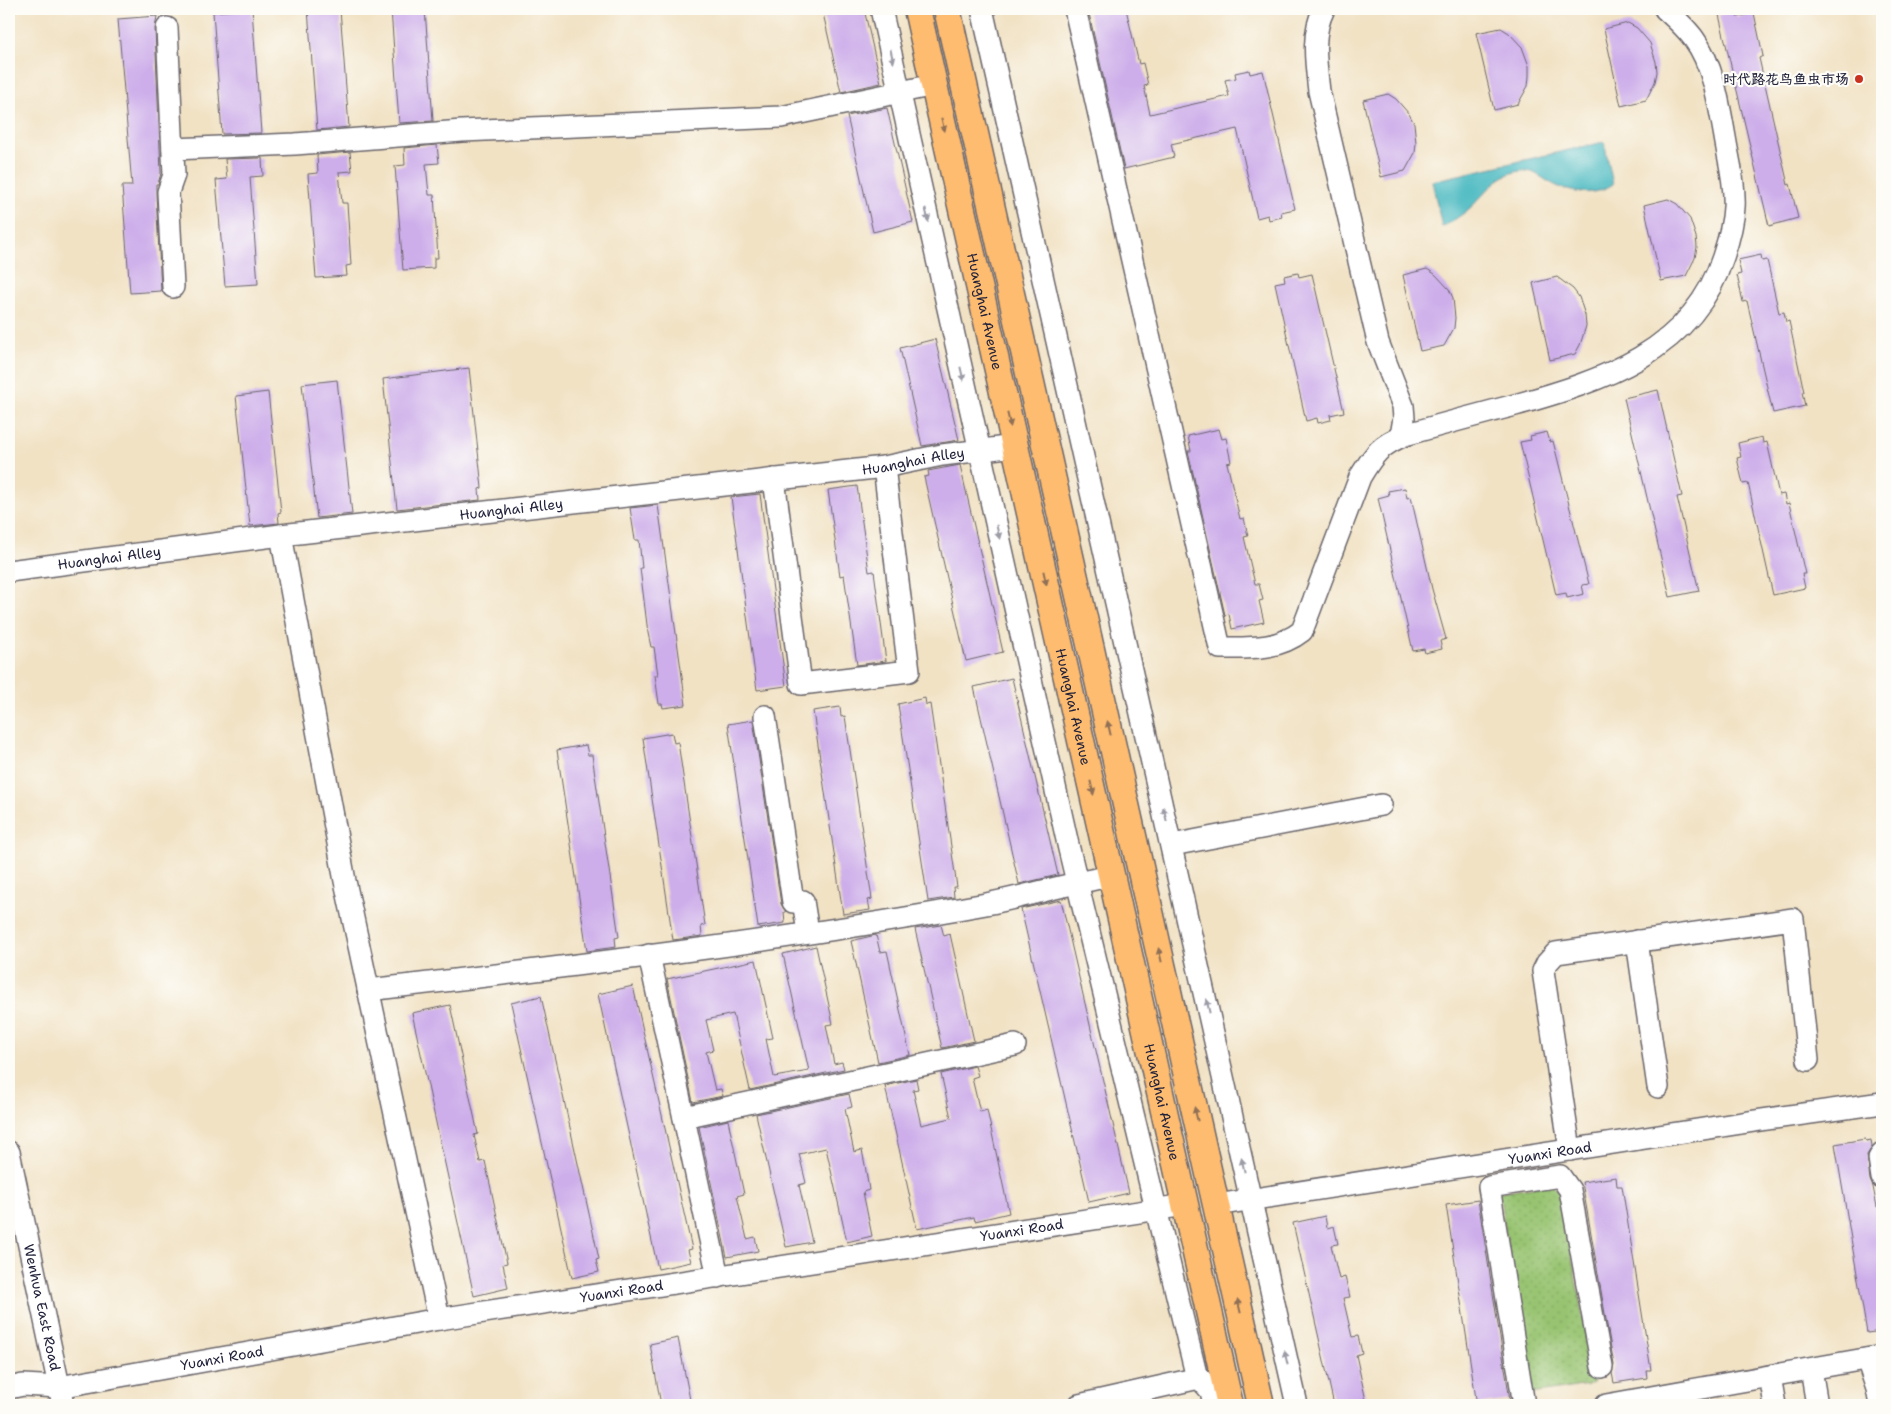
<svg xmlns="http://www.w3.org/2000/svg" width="1891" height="1414" font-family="'Shantell Sans','LXGW WenKai TC',sans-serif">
<defs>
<pattern id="grass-dots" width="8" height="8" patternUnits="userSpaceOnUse" patternTransform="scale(1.25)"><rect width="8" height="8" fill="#98c471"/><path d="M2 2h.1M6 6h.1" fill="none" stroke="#83a863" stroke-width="1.8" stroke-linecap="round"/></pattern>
</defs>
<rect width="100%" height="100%" fill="#fdfcf7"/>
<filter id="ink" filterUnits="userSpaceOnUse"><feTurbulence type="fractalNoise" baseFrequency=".02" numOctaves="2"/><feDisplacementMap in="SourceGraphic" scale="10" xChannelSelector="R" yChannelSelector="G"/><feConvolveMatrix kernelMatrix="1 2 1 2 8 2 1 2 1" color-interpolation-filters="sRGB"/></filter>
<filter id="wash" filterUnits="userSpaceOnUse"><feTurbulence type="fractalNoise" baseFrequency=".0096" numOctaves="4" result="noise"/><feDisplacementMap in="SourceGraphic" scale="20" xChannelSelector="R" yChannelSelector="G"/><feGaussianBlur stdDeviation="1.12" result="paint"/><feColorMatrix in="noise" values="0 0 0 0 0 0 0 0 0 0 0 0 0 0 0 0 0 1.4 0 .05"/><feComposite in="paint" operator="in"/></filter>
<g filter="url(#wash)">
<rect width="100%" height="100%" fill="#f1e2c4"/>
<polygon fill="url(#grass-dots)" stroke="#5d7356" points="1552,1184 1561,1194 1593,1376 1593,1381 1588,1385 1531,1394 1499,1192"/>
<path fill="#4ab9c1" stroke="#366e7e" d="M1604,142L1613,184C1594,197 1571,194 1551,183C1540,177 1533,169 1520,171C1495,175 1488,192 1471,207C1463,215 1452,221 1442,227L1432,181Z"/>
<g id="blocks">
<g fill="#cdaeea">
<polygon points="252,9 261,133 222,134 213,12"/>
<polygon points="308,9 340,9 349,127 317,130"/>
<polygon points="391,9 425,9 433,121 399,123"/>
<polygon points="822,9 864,9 881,83 841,92"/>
<polygon points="1088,9 1126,9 1139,64 1143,63 1148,85 1144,86 1150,114 1229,96 1225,80 1236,78 1235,73 1249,70 1250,74 1263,71 1295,209 1281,212 1282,217 1269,220 1268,215 1257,218 1237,129 1171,144 1174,157 1124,169"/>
<polygon points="1736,11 1737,17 1754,13 1763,56 1759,58 1788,185 1790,184 1798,218 1769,226 1719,15"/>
<polygon points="157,16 155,29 161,173 158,184 156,184 156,193 161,291 130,293 122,186 132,186 118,19"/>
<polygon points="1628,23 1637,28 1650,43 1656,62 1657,72 1655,82 1646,100 1621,106 1604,29"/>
<polygon points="1501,28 1509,33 1522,47 1529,66 1529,76 1528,86 1518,104 1494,110 1476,33"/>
<polygon points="1388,94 1396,99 1409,114 1414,123 1416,143 1415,153 1405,171 1381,177 1363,100"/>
<polygon points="887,108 913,222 873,232 847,116"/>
<polygon points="437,145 439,163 426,164 429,195 434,195 438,258 434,258 434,268 403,270 395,166 405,165 404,148"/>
<polygon points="350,152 352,171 339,172 342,203 347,203 351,265 346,266 347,276 316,278 308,174 318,173 317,155"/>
<polygon points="262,158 263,176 250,177 258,284 225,286 216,180 227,179 225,159"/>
<polygon points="1668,199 1677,204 1690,219 1696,237 1697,247 1695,258 1686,276 1661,281 1644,205"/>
<polygon points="1761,255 1762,261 1767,260 1779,313 1784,312 1786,322 1789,321 1804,392 1802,392 1805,406 1773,413 1747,301 1743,302 1737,275 1741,274 1738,260"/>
<polygon points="1427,269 1435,274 1449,289 1453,298 1455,318 1454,328 1444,346 1420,351 1403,275"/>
<polygon points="1298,273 1299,277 1312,274 1344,412 1330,415 1331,420 1318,423 1317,418 1306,421 1275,283 1285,281 1284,276"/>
<polygon points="1557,277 1573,289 1579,297 1585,315 1586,326 1580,345 1575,354 1550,360 1533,283"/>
<polygon points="935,339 959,440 922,446 900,348"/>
<polygon points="469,368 482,488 479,489 480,500 397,509 383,379"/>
<polygon points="337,380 352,514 317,518 302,384"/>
<polygon points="1658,390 1682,496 1677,497 1699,591 1670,597 1624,398"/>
<polygon points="268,392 281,512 278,513 279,523 250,526 236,396"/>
<polygon points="1219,429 1222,439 1226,438 1231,462 1227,463 1240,519 1244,518 1248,536 1244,537 1255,584 1259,584 1263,600 1259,601 1264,622 1232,629 1229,614 1225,615 1188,451 1191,451 1188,436"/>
<polygon points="1547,432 1550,442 1553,441 1589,584 1582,585 1584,594 1567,598 1566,593 1556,595 1520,442 1531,440 1530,436"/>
<polygon points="1762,437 1763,443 1767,442 1779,495 1784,494 1786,504 1789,503 1805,574 1802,574 1805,588 1773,595 1748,483 1743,484 1737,458 1741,457 1738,443"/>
<polygon points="960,465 1003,652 966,661 924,477 929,476 928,471"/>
<polygon points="857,486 869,572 874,571 886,661 857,665 844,575 840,576 828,490"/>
<polygon points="1405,488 1407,498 1411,497 1432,589 1446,639 1440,641 1442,649 1425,653 1424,649 1413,651 1378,498 1389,495 1388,491"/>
<polygon points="760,494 786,686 757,690 731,497"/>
<polygon points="658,505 686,705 663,708 662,704 659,704 655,675 658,675 654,647 651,647 648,633 640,568 642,568 639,540 635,540 630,508"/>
<polygon points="1012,678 1058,875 1019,884 974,687"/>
<polygon points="925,698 926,705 930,704 957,887 953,887 954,897 928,901 898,704"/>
<polygon points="840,707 841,717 845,716 872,899 868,900 870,910 843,914 813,711"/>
<polygon points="753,720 781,904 786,912 784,912 785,923 758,927 728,724"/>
<polygon points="672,733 674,743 678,742 705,925 701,926 702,936 673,940 643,738"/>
<polygon points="586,745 588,755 592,755 619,937 615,938 616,947 587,951 557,750"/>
<polygon points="1061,900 1129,1193 1089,1202 1021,909"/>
<polygon points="941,925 944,936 950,934 974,1041 942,1048 915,929"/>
<polygon points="876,935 880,952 887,951 910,1055 878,1062 851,941"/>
<polygon points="816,946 833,1024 826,1025 834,1064 842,1062 844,1069 750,1090 733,1014 706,1020 713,1050 706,1052 715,1090 721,1089 723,1096 693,1102 667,979 756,960 773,1038 766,1039 774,1077 809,1071 783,954"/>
<polygon points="633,986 692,1249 688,1250 691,1262 658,1269 598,994"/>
<polygon points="541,996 599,1259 596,1260 599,1272 572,1278 511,1003"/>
<polygon points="450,1005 478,1134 474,1135 480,1162 485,1161 507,1263 503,1264 508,1288 474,1296 412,1013"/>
<polygon points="975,1066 978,1076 972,1078 980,1112 987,1110 1009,1213 975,1221 974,1217 917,1229 885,1086 916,1079 918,1089 913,1090 921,1125 951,1118 941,1074"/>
<polygon points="849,1094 852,1107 845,1109 854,1152 862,1150 865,1165 869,1190 863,1192 872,1236 847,1242 826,1148 799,1154 806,1183 799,1185 812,1242 786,1247 756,1114"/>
<polygon points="728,1120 744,1194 737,1196 747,1239 755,1237 758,1251 727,1257 699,1127"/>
<polygon points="1865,1139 1866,1141 1871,1140 1872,1147 1867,1155 1870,1180 1873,1187 1877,1207 1882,1206 1882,1222 1879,1222 1882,1240 1882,1331 1867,1333 1835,1144"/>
<polygon points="1616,1177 1617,1186 1622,1186 1651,1370 1646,1370 1647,1378 1614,1383 1612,1373 1614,1365 1582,1182"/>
<polygon points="1478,1200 1510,1400 1477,1405 1446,1205"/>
<polygon points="1325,1216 1327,1228 1334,1226 1338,1244 1331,1245 1339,1279 1345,1277 1350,1297 1343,1298 1352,1337 1358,1336 1362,1353 1356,1355 1367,1405 1334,1405 1293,1223"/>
<polygon points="678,1338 691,1405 661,1405 650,1344"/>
</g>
</g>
</g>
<g filter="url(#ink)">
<use href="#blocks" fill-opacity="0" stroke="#6a656b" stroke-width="1"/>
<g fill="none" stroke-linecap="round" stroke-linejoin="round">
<g stroke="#6a656b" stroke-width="24">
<g id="minor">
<polyline points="881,9 1069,849 1196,1374 1211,1391 1214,1405"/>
<polyline points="982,9 1297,1405"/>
<path d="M1075,9L1220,648C1250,648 1278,650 1302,631L1360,477C1374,454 1380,445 1405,435C1442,424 1478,415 1515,405C1601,381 1693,352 1723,257C1737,215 1737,197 1728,154C1721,118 1716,68 1694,39C1686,28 1675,18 1665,9"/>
<path d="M1324,9C1311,34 1316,64 1319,91L1378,342L1403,406L1404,418L1401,436"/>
<polyline points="167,28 174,175 168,192 173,287"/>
<polyline points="173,149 295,144 462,131 781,117 934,85"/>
<polyline points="774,479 801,684 909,671 884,467"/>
<polyline points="281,535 345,881 439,1319"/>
<path id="s1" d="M9,571L281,535L884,467L942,455L1015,446"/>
<polyline points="765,716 793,902 803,901 808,932"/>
<polyline points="1172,845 1381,805"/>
<polyline points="1637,941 1658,1087"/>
<polyline points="649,955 718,1277"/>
<path d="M368,990C575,966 782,941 986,904C1028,896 1069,883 1112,876"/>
<polyline points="684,1117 1015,1045"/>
<polyline points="1570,1150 1543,971 1547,963 1556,953 1793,919 1808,1060"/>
<path id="s2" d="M9,1152L63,1405"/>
<polyline points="1882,1154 1879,1158 1882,1178"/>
<path id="s3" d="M1216,1205L1761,1120L1882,1103"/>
<polyline points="1867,1359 1877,1389 1880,1405"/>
<polyline points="1811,1369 1817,1405"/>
<polyline points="1770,1376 1775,1405"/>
<path id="s4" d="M9,1388L23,1385L59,1387L439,1319L1185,1205"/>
<polyline points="1079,1405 1199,1378"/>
<polyline points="1524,1405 1489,1187 1560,1176 1570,1190 1602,1367"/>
<polyline points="1606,1405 1882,1356"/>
</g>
</g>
<g stroke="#6a656b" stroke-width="29">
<g id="major">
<path id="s5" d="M917,9L1230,1405"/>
<polyline points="947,9 1261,1405"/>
</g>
</g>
<use href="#minor" stroke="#fff" stroke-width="21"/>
<use href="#major" stroke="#fdbc70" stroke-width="26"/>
</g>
<defs><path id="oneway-solid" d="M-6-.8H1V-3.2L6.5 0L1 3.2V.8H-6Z" transform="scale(1.25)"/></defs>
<g fill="#9c9ca7">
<use href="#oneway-solid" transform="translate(892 56) rotate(77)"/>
<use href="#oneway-solid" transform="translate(927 215) rotate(77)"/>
<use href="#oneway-solid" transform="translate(962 374) rotate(77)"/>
<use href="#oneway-solid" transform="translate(998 532) rotate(77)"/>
<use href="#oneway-solid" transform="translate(1165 814) rotate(-103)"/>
<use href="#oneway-solid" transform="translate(1208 1006) rotate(-103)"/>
<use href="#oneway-solid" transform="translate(1243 1165) rotate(-103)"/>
<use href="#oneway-solid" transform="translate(1286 1358) rotate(-103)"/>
</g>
<g fill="#906f56">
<use href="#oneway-solid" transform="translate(943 125) rotate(77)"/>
<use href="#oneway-solid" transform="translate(1009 420) rotate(77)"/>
<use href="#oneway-solid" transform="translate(1045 578) rotate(77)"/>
<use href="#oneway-solid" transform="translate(1109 728) rotate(-103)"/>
<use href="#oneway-solid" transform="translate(1092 788) rotate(77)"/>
<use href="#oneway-solid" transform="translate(1160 955) rotate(-103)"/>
<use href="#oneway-solid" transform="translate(1196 1114) rotate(-103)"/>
<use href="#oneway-solid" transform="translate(1239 1306) rotate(-103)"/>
</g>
</g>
<circle fill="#c8321e" stroke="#fdfcf7" stroke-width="2" cx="1859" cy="79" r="5"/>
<g text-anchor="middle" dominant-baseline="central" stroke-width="4.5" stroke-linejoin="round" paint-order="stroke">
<g font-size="14" font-weight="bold" fill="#22223b" stroke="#fdfcf7" text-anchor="end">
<text x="1849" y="79">时代路花鸟鱼虫市场</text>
</g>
<g font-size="14" fill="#22223b" stroke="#fdfcf7">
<text stroke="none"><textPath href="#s5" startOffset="310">Huanghai Avenue</textPath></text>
<text stroke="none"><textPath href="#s1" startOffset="911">Huanghai Alley</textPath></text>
<text stroke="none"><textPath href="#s1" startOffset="506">Huanghai Alley</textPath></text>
<text stroke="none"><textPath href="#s1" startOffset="101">Huanghai Alley</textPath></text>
<text stroke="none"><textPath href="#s5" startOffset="715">Huanghai Avenue</textPath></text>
<text stroke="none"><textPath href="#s5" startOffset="1120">Huanghai Avenue</textPath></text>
<text stroke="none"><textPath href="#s3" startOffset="338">Yuanxi Road</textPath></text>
<text stroke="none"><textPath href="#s4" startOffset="1026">Yuanxi Road</textPath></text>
<text stroke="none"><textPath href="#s4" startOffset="621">Yuanxi Road</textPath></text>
<text stroke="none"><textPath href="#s2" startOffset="159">Wenhua East Road</textPath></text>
<text stroke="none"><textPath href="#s4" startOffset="216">Yuanxi Road</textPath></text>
</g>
</g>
<rect width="1891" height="1414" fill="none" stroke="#fdfcf7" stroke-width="30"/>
</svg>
